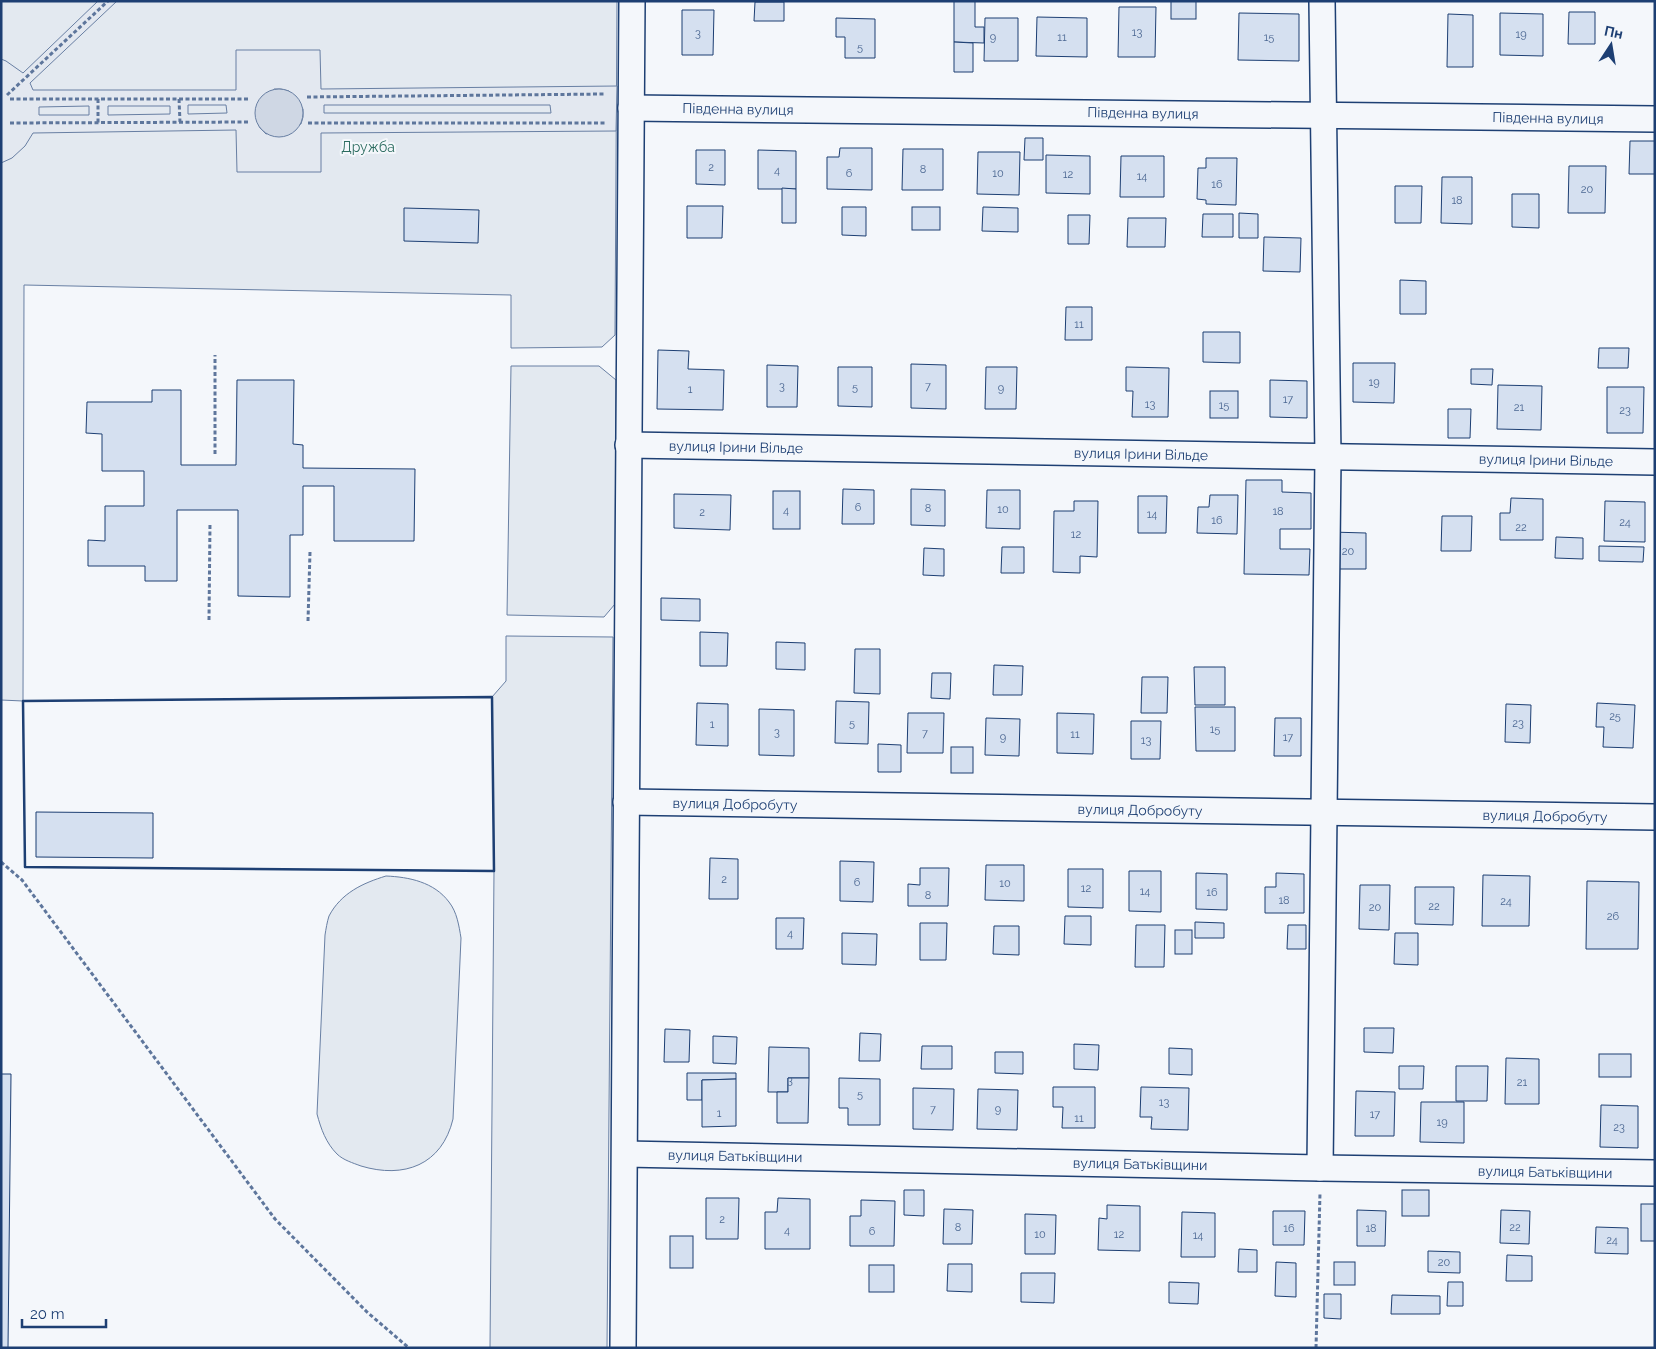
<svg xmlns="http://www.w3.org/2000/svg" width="1656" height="1349" font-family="Raleway,sans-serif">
<rect width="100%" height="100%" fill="#f4f7fb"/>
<g fill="#e3e9f0" stroke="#687fa3">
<polygon points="1,1 617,1 615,335 602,347 511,348 511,295 24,285 23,701 1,700"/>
<polygon points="511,366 599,366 616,380 615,604 604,617 507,615"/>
<polygon points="506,636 613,637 607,1348 490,1348 494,871 492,697 506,681"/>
<path d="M386,876C409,877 434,882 449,902C457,912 459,926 461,938L453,1119C442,1165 404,1179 361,1166C353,1163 343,1160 337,1154C326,1143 321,1129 317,1114L325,935C326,929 327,922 329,916C341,893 363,883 386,876Z"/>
</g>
<path fill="#e3e8f0" stroke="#687fa3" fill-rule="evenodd" d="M98,1H117L30,83L33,90H236V50H320L321,89L617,86L616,131L321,133V172H237L236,130L33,133L25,146L12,158L1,163V59L6,61L23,73ZM274,89H281L289,91L303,109V117L301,124L266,134L260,128L257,121ZM188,105H226L227,113L188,114ZM324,105H550L551,113H324ZM89,106V115H39V107ZM108,106H170V114L108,115Z"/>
<circle fill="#cfd7e4" stroke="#687fa3" cx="279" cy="113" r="24"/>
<g fill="#d5e0f0" stroke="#1d3f73">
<polygon points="954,1 975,1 975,27 984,27 984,43 954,42"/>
<rect x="1171" y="1" width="25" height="18"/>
<polygon points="755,2 784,2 784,21 754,21"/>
<polygon points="1119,7 1156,7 1155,57 1118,57"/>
<polygon points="682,10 714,10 713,55 682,55"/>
<polygon points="1569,12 1595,12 1595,44 1568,44"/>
<polygon points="1239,13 1299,14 1299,61 1238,60"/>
<polygon points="1500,13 1543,14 1543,56 1500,55"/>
<polygon points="1448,14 1473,15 1473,67 1447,67"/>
<polygon points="1037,17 1087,18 1087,57 1036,56"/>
<polygon points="836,18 875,19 875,58 845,58 845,37 836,37"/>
<polygon points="985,18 1018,18 1018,61 984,61"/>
<polygon points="954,42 973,43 973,72 954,72"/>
<polygon points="1025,138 1043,138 1043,160 1024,160"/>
<polygon points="1630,141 1655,141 1655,174 1629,174"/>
<polygon points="840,148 872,148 872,190 827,189 827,157 839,157"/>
<polygon points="903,149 943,149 943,190 902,190"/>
<polygon points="696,150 725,150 725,185 696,184"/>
<polygon points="758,150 796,151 796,189 758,189"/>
<polygon points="978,152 1020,152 1019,195 977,194"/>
<polygon points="1046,155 1090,156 1090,194 1046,193"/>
<polygon points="1121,156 1164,156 1164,197 1120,197"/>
<polygon points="1206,158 1237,158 1236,205 1206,204 1206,200 1197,199 1198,168 1206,168"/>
<polygon points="1569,166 1606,166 1605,213 1568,213"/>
<polygon points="1442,177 1472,177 1472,224 1441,223"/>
<polygon points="1395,186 1422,186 1421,223 1395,223"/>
<polygon points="782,188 796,189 796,223 782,223"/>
<polygon points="1512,194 1539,194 1539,228 1512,227"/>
<polygon points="687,206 723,206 722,238 687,238"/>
<polygon points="842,207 866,207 866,236 842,235"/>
<rect x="912" y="207" width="28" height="23"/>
<polygon points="983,207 1018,208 1018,232 982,231"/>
<polygon points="404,208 479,210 478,243 404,241"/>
<polygon points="1239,213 1258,214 1258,238 1239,238"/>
<polygon points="1203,214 1233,214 1233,237 1202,237"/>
<polygon points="1068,215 1090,215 1089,244 1068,244"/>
<polygon points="1128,218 1166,218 1165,247 1127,247"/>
<polygon points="1264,237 1301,238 1300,272 1263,271"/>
<polygon points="1400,280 1426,281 1426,314 1400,314"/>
<polygon points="1066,307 1092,307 1092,340 1065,340"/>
<polygon points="1203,332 1240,332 1240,363 1203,362"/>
<polygon points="1599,348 1629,348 1628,368 1598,368"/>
<polygon points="658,350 689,351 688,369 724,370 723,410 657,409"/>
<polygon points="1353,363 1395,363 1394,403 1353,402"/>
<polygon points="911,364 946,365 946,409 911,408"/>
<polygon points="767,365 798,366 797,407 767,407"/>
<polygon points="838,367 872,367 872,407 838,406"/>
<polygon points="986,367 1017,367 1016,409 985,409"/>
<polygon points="1126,367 1169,368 1168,417 1132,417 1133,391 1126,391"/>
<polygon points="1471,369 1493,369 1492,385 1471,384"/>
<polygon points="237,380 294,380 293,444 303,445 303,468 415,469 414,541 334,541 334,486 303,486 303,535 290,535 290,597 238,596 238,510 177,510 177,581 145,581 145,566 88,566 88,540 105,541 105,506 144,506 144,471 102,471 102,434 86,433 87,402 152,402 152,390 181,390 181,465 236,465"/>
<polygon points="1270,380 1307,381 1307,418 1270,417"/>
<polygon points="1498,385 1542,386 1541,430 1497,429"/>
<polygon points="1607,387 1644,387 1643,433 1607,433"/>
<rect x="1210" y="391" width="28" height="27"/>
<polygon points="1448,409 1471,409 1470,438 1448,438"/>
<polygon points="1246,480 1282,480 1282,492 1311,493 1311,529 1280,529 1280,549 1310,549 1309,575 1244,574"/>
<polygon points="843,489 874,490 874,524 842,524"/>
<polygon points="911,489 945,490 945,526 911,525"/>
<polygon points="987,490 1020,490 1020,529 986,528"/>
<rect x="773" y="491" width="27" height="38"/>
<polygon points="674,494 731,495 730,530 674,528"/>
<polygon points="1210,495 1238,495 1237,534 1197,533 1198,507 1209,507"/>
<polygon points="1138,496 1167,496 1166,533 1138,533"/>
<polygon points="1511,498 1543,499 1543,540 1500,540 1500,513 1510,513"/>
<polygon points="1074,501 1098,501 1097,557 1080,556 1080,573 1053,572 1054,511 1074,511"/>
<polygon points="1605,501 1645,502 1645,542 1604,541"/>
<polygon points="1442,516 1472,516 1471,551 1441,551"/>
<polygon points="1331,532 1366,533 1366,569 1331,569"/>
<polygon points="1556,537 1583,538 1583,559 1555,558"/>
<polygon points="1599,546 1644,547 1643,562 1599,561"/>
<polygon points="1002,547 1024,547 1024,573 1001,573"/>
<polygon points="924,548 944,549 944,576 923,575"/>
<polygon points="661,598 700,599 700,621 661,620"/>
<polygon points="700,632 728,633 727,666 700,666"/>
<polygon points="776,642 805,643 805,670 776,669"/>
<polygon points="855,649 880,649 880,694 854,693"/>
<polygon points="994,665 1023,666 1022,695 993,695"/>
<polygon points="1194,667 1225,667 1225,705 1195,705"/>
<polygon points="932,673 951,673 950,699 931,698"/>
<polygon points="1142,677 1168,677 1167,713 1141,713"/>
<polygon points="836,701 869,702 868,744 835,743"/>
<polygon points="697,703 728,704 728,746 696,745"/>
<polygon points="1597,703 1635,705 1633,748 1603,747 1604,727 1596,727"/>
<polygon points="1506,704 1531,705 1530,743 1505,742"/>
<polygon points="1195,707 1235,707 1235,751 1196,751"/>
<polygon points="759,709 794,710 794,756 759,755"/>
<polygon points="908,713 944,713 943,753 907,753"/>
<polygon points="1057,713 1094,714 1093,754 1057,753"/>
<polygon points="986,718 1020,719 1019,756 985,755"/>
<polygon points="1275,718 1301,718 1301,756 1274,756"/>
<polygon points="1131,721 1161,721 1160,759 1131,759"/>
<polygon points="878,744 901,745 901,772 878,772"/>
<rect x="951" y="747" width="22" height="26"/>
<polygon points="36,812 153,813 153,858 36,857"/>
<polygon points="710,858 738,859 738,899 709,899"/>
<polygon points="840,861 874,862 873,902 840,901"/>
<polygon points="986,865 1024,865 1024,901 985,900"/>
<polygon points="920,868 949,868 948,906 908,906 908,884 920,885"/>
<polygon points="1068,869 1103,869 1103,908 1068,907"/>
<polygon points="1129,871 1161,871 1161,912 1129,911"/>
<polygon points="1196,873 1227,874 1227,910 1196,909"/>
<polygon points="1276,873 1304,874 1304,913 1265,913 1265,887 1276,887"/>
<polygon points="1483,875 1530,876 1529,926 1482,926"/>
<polygon points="1587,881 1639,882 1638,949 1586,949"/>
<polygon points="1360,885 1390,885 1389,930 1359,929"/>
<polygon points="1415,887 1454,887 1453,925 1415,924"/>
<polygon points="1065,916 1091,916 1091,945 1064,944"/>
<polygon points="776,918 804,918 803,949 776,949"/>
<polygon points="1195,922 1224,923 1224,938 1195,938"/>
<polygon points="920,923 947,923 946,960 920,960"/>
<polygon points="1136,925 1165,925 1164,967 1135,967"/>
<polygon points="1288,925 1306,925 1306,949 1287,949"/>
<polygon points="994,926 1019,926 1019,955 993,954"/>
<rect x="1175" y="930" width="17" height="24"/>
<polygon points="842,933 877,934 876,965 842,964"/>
<polygon points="1395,933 1418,933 1418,965 1394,964"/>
<polygon points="1364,1028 1394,1028 1393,1053 1364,1052"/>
<polygon points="665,1029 690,1030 689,1062 664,1062"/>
<polygon points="860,1033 881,1034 880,1061 859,1061"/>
<polygon points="713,1036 737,1037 736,1064 713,1063"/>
<polygon points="1074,1044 1099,1045 1098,1070 1074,1069"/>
<polygon points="922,1046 952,1046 952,1069 921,1069"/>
<polygon points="769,1047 809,1048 809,1078 788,1078 788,1092 768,1092"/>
<polygon points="1169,1048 1192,1049 1192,1075 1169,1074"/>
<polygon points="995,1052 1023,1052 1023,1074 995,1073"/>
<rect x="1599" y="1054" width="32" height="23"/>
<polygon points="1506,1058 1539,1059 1539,1104 1505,1104"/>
<polygon points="1399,1066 1424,1066 1423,1089 1399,1089"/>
<polygon points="1456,1066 1488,1066 1487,1101 1456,1101"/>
<polygon points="687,1073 736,1073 736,1079 702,1080 702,1100 687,1100"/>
<polygon points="1,1074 11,1074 8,1348 1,1348"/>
<polygon points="788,1078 809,1078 808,1123 777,1123 777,1092 788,1092"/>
<polygon points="839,1078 880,1079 880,1125 848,1125 848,1108 839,1108"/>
<polygon points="736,1079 736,1126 702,1127 702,1080"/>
<polygon points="1053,1087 1095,1087 1095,1128 1062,1128 1063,1107 1053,1107"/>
<polygon points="1141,1087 1189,1088 1188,1130 1151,1129 1152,1117 1140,1117"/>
<polygon points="913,1088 954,1089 953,1130 913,1129"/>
<polygon points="978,1089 1018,1090 1017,1130 977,1129"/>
<polygon points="1356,1091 1395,1092 1394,1136 1355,1136"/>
<polygon points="1421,1102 1464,1102 1464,1143 1420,1142"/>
<polygon points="1601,1105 1638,1106 1638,1148 1600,1147"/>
<polygon points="904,1190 924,1190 924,1216 904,1215"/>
<rect x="1402" y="1190" width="27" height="26"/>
<polygon points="706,1198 739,1198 738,1239 706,1239"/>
<polygon points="778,1198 810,1199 810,1249 765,1249 765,1212 777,1212"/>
<polygon points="861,1200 895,1201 894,1246 850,1246 850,1216 861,1216"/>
<rect x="1641" y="1204" width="14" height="37"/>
<polygon points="1107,1205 1140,1206 1140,1251 1098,1250 1099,1218 1107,1219"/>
<polygon points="944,1209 973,1210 972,1244 943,1244"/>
<polygon points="1357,1210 1386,1211 1385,1246 1357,1246"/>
<polygon points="1501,1210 1530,1211 1529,1244 1500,1243"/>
<polygon points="1273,1211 1305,1211 1304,1245 1273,1245"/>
<polygon points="1182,1212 1215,1213 1215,1257 1181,1257"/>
<polygon points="1025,1214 1056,1215 1055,1254 1025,1254"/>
<polygon points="1596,1227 1628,1228 1628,1254 1595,1253"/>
<rect x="670" y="1236" width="23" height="32"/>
<polygon points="1239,1249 1257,1250 1257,1272 1238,1272"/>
<polygon points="1428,1251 1460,1252 1460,1273 1428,1272"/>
<polygon points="1507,1255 1532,1256 1532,1281 1506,1281"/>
<polygon points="1276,1262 1296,1263 1296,1297 1275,1296"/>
<rect x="1334" y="1262" width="21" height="23"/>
<polygon points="948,1264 972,1264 972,1292 947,1291"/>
<rect x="869" y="1265" width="25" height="27"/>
<polygon points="1021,1273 1055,1273 1054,1303 1021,1302"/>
<polygon points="1169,1282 1199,1283 1198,1304 1169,1303"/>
<polygon points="1448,1282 1463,1282 1463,1306 1447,1306"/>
<polygon points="1324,1294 1341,1294 1341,1319 1324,1318"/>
<polygon points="1392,1295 1440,1296 1440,1314 1391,1314"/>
</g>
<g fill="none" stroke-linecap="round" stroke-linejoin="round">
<g stroke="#1d3f73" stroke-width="28">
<g id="minor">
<polyline points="631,108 1655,119"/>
<polyline points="628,445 1655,462"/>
<polyline points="626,802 1655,817"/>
<polyline points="625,1154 1320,1168 1655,1173"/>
<polyline points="1320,1168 1328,457 1322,1"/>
<path d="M623,1348C626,899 628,450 632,1"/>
</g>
</g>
<g stroke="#5e769c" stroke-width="3" stroke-dasharray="4 2.5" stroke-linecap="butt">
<polyline points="7,95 108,1"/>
<polyline points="307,97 605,94"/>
<polyline points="10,99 249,99"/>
<polyline points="98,99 98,123"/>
<polyline points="179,99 180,122"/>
<polyline points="10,123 248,122"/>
<polyline points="308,123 605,123"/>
<polyline points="215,454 215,355"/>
<polyline points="209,620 210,523"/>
<polyline points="308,621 310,552"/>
<polyline points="1,862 22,880 275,1219 367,1312 409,1348"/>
<polyline points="1316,1348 1320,1193"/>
</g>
<use href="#minor" stroke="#f4f7fb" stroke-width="25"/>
<polygon stroke="#1d3f73" stroke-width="2.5" points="492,697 494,871 25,867 23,701"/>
</g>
<g text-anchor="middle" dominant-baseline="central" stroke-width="4" stroke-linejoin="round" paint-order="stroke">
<g font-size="11" fill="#4b6792">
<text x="1137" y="32">13</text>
<text x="698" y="33">3</text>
<text x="1521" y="34">19</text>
<text x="993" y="37">9</text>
<text x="1062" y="37">11</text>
<text x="1269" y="37">15</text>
<text x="860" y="47">5</text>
<text x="711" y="167">2</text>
<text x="923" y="169">8</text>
<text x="777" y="170">4</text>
<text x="849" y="173">6</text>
<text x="998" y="173">10</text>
<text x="1068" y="174">12</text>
<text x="1142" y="176">14</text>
<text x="1217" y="184">16</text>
<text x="1587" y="189">20</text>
<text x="1457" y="200">18</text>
<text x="1079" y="324">11</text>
<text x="1374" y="382">19</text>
<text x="782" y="386">3</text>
<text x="928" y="386">7</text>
<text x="855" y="387">5</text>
<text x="1001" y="388">9</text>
<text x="690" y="389">1</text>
<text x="1288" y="399">17</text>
<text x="1150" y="404">13</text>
<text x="1224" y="405">15</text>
<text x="1519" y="407">21</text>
<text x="1625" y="410">23</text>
<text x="858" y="507">6</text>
<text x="928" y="508">8</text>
<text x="1003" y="509">10</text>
<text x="786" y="510">4</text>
<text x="1278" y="511">18</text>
<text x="702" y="512">2</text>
<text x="1152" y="514">14</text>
<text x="1217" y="520">16</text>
<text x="1625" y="522">24</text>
<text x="1521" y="527">22</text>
<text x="1076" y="534">12</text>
<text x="1348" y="551">20</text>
<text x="1615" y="716">25</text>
<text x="852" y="723">5</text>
<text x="1518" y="723">23</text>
<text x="712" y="724">1</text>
<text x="1215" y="729">15</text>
<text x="777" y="732">3</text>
<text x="925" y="733">7</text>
<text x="1075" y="734">11</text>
<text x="1003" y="737">9</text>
<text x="1288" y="737">17</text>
<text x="1146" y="740">13</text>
<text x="724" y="879">2</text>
<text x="857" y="882">6</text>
<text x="1005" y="883">10</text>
<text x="1086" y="888">12</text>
<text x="1145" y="891">14</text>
<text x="1212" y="892">16</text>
<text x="928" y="895">8</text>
<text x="1284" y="900">18</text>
<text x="1506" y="901">24</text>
<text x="1434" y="906">22</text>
<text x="1375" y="907">20</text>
<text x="1613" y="916">26</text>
<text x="790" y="933">4</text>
<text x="790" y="1080">3</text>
<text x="1522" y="1082">21</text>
<text x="860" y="1094">5</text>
<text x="1164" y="1102">13</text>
<text x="933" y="1109">7</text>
<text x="998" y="1109">9</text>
<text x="719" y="1113">1</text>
<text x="1375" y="1114">17</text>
<text x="1079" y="1118">11</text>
<text x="1442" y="1122">19</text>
<text x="1619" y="1127">23</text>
<text x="722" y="1219">2</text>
<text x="958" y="1227">8</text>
<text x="1515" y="1227">22</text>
<text x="1289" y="1228">16</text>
<text x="1371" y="1228">18</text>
<text x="787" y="1230">4</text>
<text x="872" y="1231">6</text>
<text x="1040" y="1234">10</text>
<text x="1119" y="1234">12</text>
<text x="1198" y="1235">14</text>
<text x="1612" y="1240">24</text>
<text x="1444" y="1262">20</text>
</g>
<g font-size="14" fill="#1d3f73" stroke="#f4f7fb">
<text transform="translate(738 109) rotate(1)">Південна вулиця</text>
<text transform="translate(1143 113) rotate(1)">Південна вулиця</text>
<text transform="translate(1548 118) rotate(1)">Південна вулиця</text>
<text transform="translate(736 447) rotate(1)">вулиця Ірини Вільде</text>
<text transform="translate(1141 454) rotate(1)">вулиця Ірини Вільде</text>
<text transform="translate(1546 460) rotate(1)">вулиця Ірини Вільде</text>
<text transform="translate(735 804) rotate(1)">вулиця Добробуту</text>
<text transform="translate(1140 810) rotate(1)">вулиця Добробуту</text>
<text transform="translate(1545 816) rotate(1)">вулиця Добробуту</text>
<text transform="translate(735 1156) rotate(1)">вулиця Батьківщини</text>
<text transform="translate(1140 1164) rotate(1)">вулиця Батьківщини</text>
<text transform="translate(1545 1172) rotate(1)">вулиця Батьківщини</text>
</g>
<g font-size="14" fill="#2c6c60" stroke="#f4f7fb">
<text x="368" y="147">Дружба</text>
</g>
</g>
<rect width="1656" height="1349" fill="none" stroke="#1d3f73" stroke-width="5"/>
<g transform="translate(1611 45) rotate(12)" stroke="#f4f7fb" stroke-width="4" paint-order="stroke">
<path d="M0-4L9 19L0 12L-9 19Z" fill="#1d3f73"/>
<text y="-8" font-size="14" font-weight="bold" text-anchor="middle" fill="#1d3f73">Пн</text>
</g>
<path d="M22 1319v8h84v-8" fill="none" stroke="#1d3f73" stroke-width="2.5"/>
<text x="30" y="1319" font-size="15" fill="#1d3f73" stroke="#f4f7fb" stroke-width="4" paint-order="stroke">20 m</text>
</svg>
